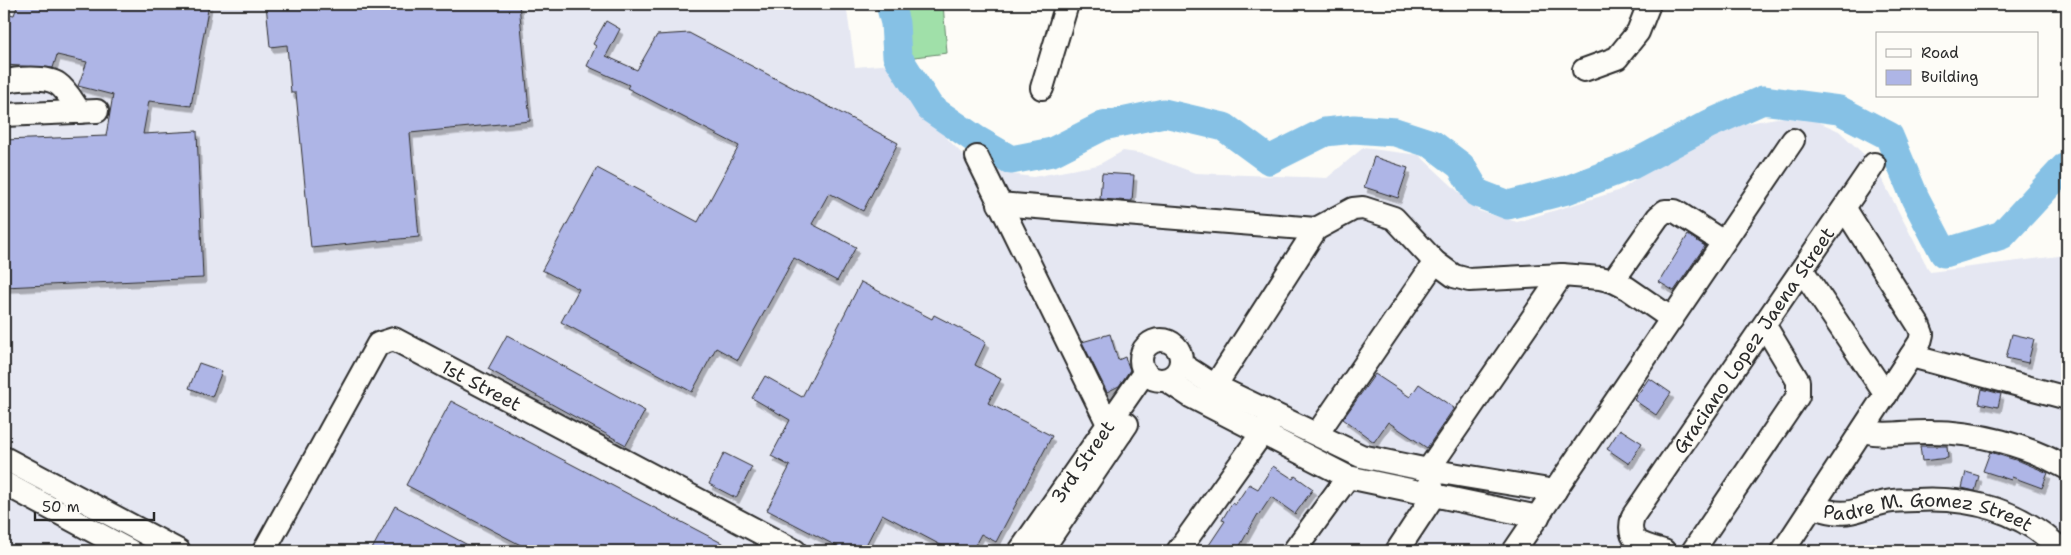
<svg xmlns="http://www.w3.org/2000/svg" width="2071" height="555" font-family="'Shantell Sans',sans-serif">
<defs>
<filter id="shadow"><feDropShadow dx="3" dy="5.5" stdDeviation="0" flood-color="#0004"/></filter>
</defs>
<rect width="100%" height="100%" fill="#fdfcf7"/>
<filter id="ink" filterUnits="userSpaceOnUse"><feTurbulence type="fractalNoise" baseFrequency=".02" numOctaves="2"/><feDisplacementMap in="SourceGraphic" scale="10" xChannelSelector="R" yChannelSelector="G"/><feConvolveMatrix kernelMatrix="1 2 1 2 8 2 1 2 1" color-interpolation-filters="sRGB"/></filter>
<g filter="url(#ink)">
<polygon fill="#e5e7f2" points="4,4 846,4 855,67 893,64 923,113 964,156 980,151 1010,174 1033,177 1098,165 1123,151 1144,154 1195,173 1327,178 1363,148 1419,155 1479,211 1517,222 1621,190 1672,154 1738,125 1788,116 1814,120 1839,131 1874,164 1930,272 2067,255 2067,551 4,551"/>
<polygon fill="#a0e0a9" stroke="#66866a" points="901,4 943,4 947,53 906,58"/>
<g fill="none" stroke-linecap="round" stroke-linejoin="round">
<polyline stroke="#86c1e5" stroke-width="29" points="890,4 895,23 897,56 930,108 975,139 1011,160 1052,152 1103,126 1164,113 1224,127 1269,160 1325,132 1354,129 1395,132 1432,144 1461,166 1477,193 1508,205 1567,190 1632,165 1709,124 1763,100 1839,110 1889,136 1915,198 1944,253 2002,235 2064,168 2067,168"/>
</g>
<g fill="#aeb5e6" stroke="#2b2b2b" filter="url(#shadow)">
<polygon points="18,4 209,4 191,106 149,101 143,134 197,131 203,278 4,287 4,140 106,136 113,95 78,86 87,62 57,55 53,68 4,65 4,13 14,15"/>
<polygon points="266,4 519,4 530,121 410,133 419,237 311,248 296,93 291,93 287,45 270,47"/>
<polygon points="606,21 620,29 606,56 637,70 657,35 689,33 898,143 863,211 829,193 812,224 856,247 837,281 794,258 738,360 716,348 692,392 561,322 579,289 542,270 597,168 698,222 739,146 627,88 629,85 587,66 596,46 593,44"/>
<polygon points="1374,157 1408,168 1398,198 1364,187"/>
<polygon points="1102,173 1134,175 1132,201 1100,199"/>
<polygon points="1688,235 1705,246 1674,291 1659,282"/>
<polygon points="861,282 932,319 934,315 986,342 975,365 1001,379 988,403 1052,436 996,542 981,534 972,551 952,551 882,514 863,551 846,551 767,510 790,466 771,456 790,420 752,398 765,376 802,397"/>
<polygon points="1110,334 1118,360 1125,357 1130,370 1119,386 1107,392 1082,342"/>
<polygon points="2012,334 2034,339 2028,363 2006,358"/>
<polygon points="507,335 645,411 626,445 488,369"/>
<polygon points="199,363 222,371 212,397 189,388"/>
<polygon points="1375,374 1410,397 1419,384 1454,408 1427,448 1388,422 1374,442 1343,419"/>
<polygon points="1649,378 1671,393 1656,415 1634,400"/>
<polygon points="1982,389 2001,394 1998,407 1979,403"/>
<polygon points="451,401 737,551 532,551 406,485"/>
<polygon points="1620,429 1642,443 1629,464 1607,449"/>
<polygon points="1920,446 1947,446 1948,458 1922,461"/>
<polygon points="1990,452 2022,462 2048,473 2042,488 2012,477 2011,480 1983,471"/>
<polygon points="724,453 752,467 736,498 709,484"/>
<polygon points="1273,466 1293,479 1295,476 1313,489 1295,514 1271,497 1259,515 1258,514 1237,551 1205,551 1225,521 1222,520 1232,503 1235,505 1249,484 1258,489"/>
<polygon points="1966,472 1979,476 1975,491 1962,488"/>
<polygon points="395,506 479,551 371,551"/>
</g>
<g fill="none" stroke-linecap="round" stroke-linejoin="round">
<g stroke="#2b2b2b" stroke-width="26">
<g id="minor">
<polyline points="1584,70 1617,58 1638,32 1649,4"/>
<path d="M4,82C16,78 47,76 58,84C67,90 74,104 80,112"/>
<polyline points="1042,88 1067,4"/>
<polyline points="4,115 97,111"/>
<polyline points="977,157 1108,424 1121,433"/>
<polyline points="999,204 1316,229"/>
<polyline points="1802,270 1886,395"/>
<polyline points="1613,281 1658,217 1665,211 1675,211 1723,242"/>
<circle cx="1161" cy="360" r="20"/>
<polyline points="1911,356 2067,398"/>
<polyline points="1181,364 1215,386 1361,456 1428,470 1555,491"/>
<polyline points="1166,380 1192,397 1348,477 1538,517"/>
<polyline points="1215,386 1316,229 1353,209 1363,208 1394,218 1435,262 1454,276 1469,280 1562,275 1600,278 1613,281 1627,288 1672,319"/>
<path d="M1863,431C1886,437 1907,431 1931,432C1977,432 2027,445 2067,468"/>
<polyline points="1317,434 1435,262"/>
<polyline points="4,458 179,551"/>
<polyline points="4,483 130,551"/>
<path id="s1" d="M1813,507C1851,519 1851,510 1886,502C1896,500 1907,500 1916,500C1971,497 2023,511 2062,551"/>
<path id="s2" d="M264,551L378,344L394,339L795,551"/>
<path id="s3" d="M1020,551L1144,373"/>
<polyline points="1041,551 1127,424"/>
<polyline points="1178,551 1270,422"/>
<polyline points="1294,551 1348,477"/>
<polyline points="1397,551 1434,495 1428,470 1562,275"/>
<polyline points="1514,551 1793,140"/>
<path id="s4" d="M1664,551C1643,545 1625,543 1633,516L1874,164"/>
<polyline points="1693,551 1798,396 1798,381 1765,326"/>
<polyline points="1783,551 1920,342 1922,334 1919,326 1845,209"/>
</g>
</g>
<use href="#minor" stroke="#fdfcf7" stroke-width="22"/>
</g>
</g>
<g text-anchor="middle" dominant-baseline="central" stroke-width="4" stroke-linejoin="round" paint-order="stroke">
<g font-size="19" fill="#2b2b2b" stroke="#fdfcf7">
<text stroke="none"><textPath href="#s4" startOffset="269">Graciano Lopez Jaena Street</textPath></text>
<text stroke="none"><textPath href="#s2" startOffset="352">1st Street</textPath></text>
<text stroke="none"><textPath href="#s3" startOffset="109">3rd Street</textPath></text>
<text stroke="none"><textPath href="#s1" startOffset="118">Padre M. Gomez Street</textPath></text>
</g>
</g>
<rect width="2071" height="555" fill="none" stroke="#fdfcf7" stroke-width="20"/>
<rect x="10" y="10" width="2051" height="535" fill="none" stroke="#2b2b2b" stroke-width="2" filter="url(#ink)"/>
<rect x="1876" y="32" width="162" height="65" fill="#fdfcf7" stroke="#a9a8a5"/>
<rect x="1886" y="49" width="25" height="8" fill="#fdfcf7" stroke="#a9a8a5"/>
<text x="1921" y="58" font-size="15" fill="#2b2b2b">Road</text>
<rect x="1886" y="70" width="25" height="15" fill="#aeb5e6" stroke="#a9a8a5"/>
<text x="1921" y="82" font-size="15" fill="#2b2b2b">Building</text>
<path d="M35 512v8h119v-8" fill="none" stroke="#2b2b2b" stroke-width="2.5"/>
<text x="42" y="512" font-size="15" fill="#2b2b2b" stroke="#fdfcf7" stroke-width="4" paint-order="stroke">50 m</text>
</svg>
